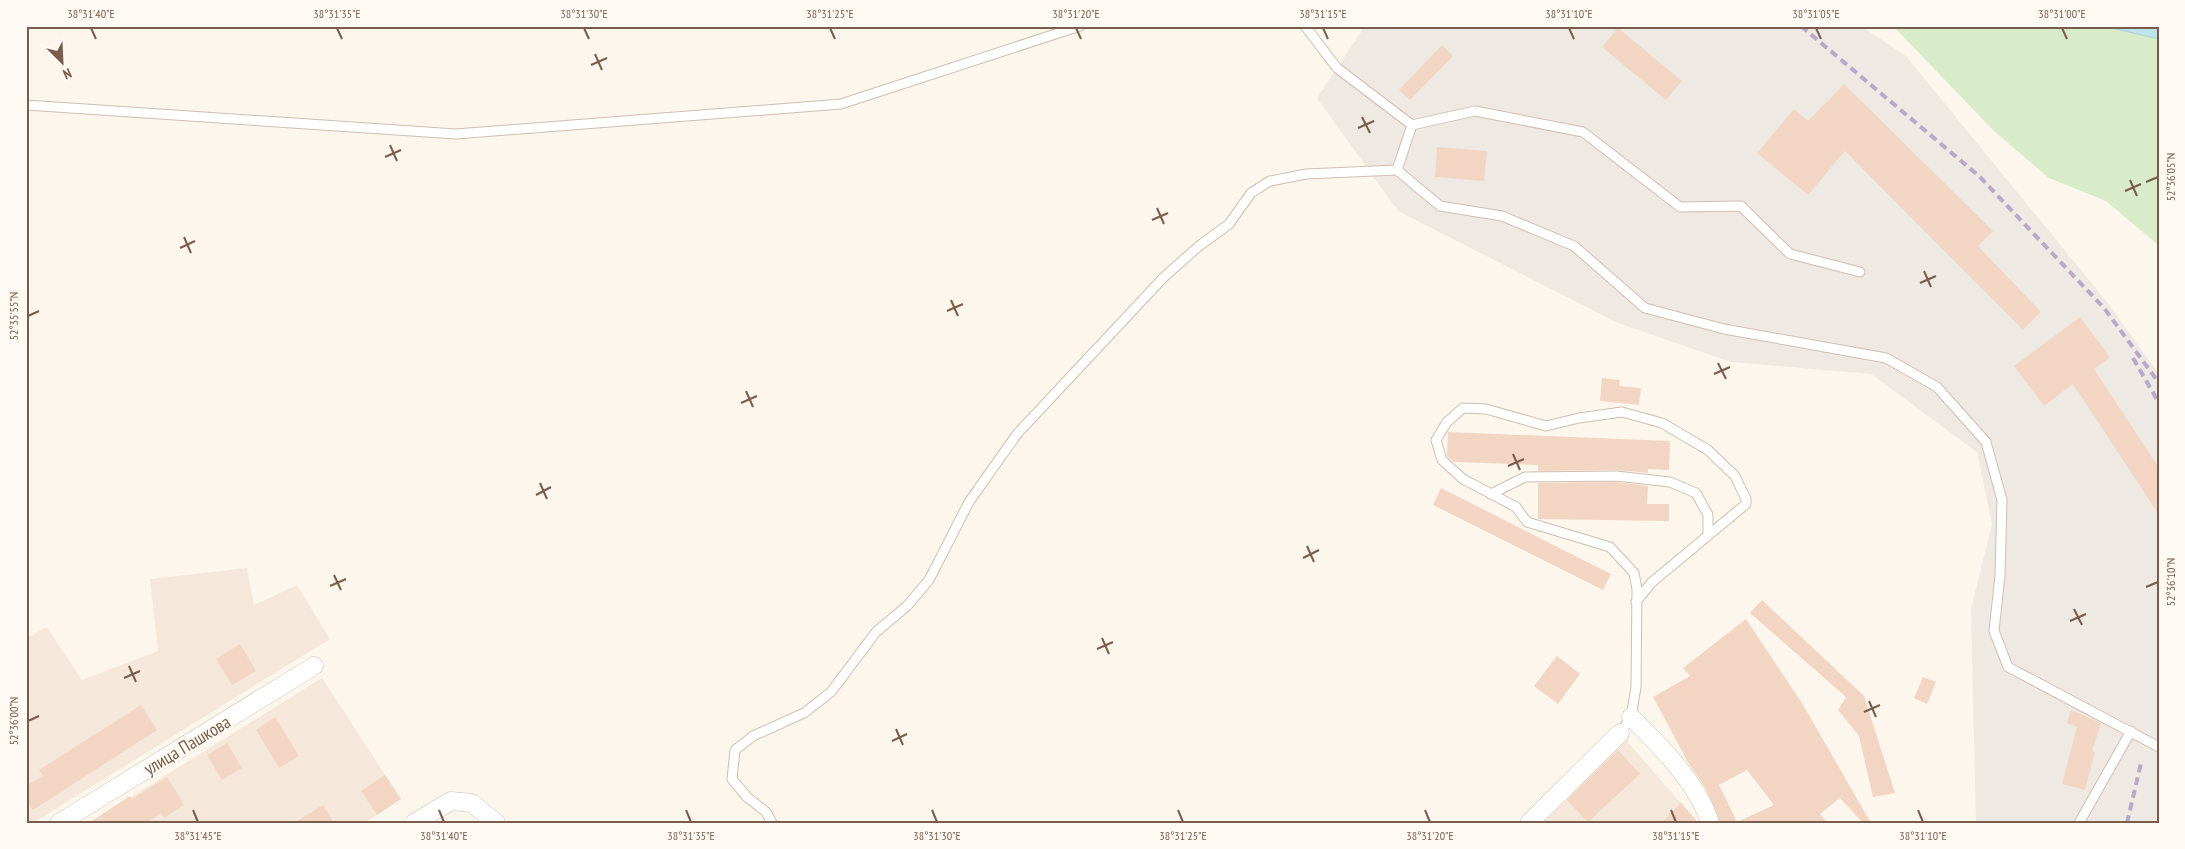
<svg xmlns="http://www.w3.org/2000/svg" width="2185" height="849" font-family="'PT Sans Narrow',sans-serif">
<rect width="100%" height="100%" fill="#fdf6ec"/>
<g fill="#f5e8da">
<polygon points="247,568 254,605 297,585 330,639 33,823 26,823 26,638 47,627 82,680 158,651 150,579"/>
<polygon points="322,678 401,799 377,815 364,823 89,823"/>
<polygon points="1620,733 1698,823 1529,823"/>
</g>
<polygon fill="#efe9e4" points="1365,26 1861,26 1906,56 2107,302 2159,374 2159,823 1976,823 1971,609 1992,524 1977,452 1871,374 1731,362 1618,323 1398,211 1317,98"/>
<polygon fill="#d8ecc9" points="1893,26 2105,26 2159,39 2159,267 2157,244 2106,201 2049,178 1994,131"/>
<polygon fill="#bfe3e8" stroke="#a5d3da" points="2105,26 2159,26 2159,39 2107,27"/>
<g fill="#f3d5c3" fill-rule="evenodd">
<polygon points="1618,28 1682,81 1666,100 1602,47"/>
<polygon points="1442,45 1453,56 1410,100 1399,90"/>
<polygon points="1844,84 1993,231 1978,246 2041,312 2023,330 1845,151 1808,195 1757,153 1794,109 1808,121"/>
<polygon points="1437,147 1487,151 1484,181 1435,177"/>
<polygon points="2080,317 2110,357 2094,369 2159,468 2159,515 2073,384 2044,406 2014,366"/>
<polygon points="1602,378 1620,380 1619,386 1641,388 1639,405 1600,401"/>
<polygon points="1448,432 1670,441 1669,470 1648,469 1648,473 1616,470 1538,471 1538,465 1454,462 1447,456"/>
<polygon points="1616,482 1648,486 1647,504 1669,504 1669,521 1538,519 1538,483"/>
<polygon points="1441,488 1611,574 1603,590 1433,505"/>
<polygon points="1762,600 1864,696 1895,793 1873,797 1859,736 1838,710 1846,697 1750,613"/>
<path d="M1746,619L1802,703L1871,823H1863L1840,798L1820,814L1828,823H1720L1706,789L1689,764L1653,697L1690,676L1683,668ZM1747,770L1774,805L1737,822L1719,785Z"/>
<polygon points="240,644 256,671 232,685 216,659"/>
<polygon points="1557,656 1580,674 1558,704 1534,686"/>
<polygon points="1923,677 1936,682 1927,704 1914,698"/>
<polygon points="141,705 157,730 33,810 26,799 26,786 43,776 39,770"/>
<polygon points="2071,710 2101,723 2092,751 2095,752 2085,790 2062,784 2077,727 2067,723"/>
<polygon points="275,717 299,756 279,768 256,730"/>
<polygon points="227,743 242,768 222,780 207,755"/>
<polygon points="1618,750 1640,774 1588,822 1567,800"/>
<polygon points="385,775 401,799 377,815 361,791"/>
<polygon points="167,777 184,805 164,818 161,813 147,823 89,823 130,796 132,799"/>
<polygon points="1681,803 1699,823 1661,823"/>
<polygon points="323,805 334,823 294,823"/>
</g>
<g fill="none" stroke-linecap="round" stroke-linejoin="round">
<g stroke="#d1beb0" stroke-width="11">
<g id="lane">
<polyline points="1305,26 1337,68 1412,125"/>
<polyline points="26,105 456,134 841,104 1080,26"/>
<polyline points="1860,272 1790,254 1741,206 1680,207 1583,132 1475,111 1412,125 1397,170 1440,206 1502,216 1574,246 1645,308 1724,329 1886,358 1937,387 1986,442 2002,500 2000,576 1994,631 2008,667 2159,747"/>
<polyline points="1491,494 1525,477 1616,476 1670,482 1696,493 1708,515 1708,535"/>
<polyline points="1620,733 1631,717 1636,687 1637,589 1634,573 1610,547 1527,522 1516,507 1463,479 1442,460 1436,440 1447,422 1463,408 1486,409 1546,426 1579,418 1622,412 1662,423 1708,450 1735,476 1746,499 1746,504 1651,583 1636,602"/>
<polyline points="772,823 766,812 747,797 732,779 735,750 753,736 804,713 831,692 876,632 907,606 929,580 969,502 1017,434 1164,277 1199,246 1229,224 1251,193 1270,181 1306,174 1397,170"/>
<polyline points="2079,823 2131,731"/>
</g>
</g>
<g stroke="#d1beb0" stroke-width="19">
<g id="street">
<path d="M1631,717C1660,746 1698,783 1710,823"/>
<polyline points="59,823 314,666"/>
<polyline points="414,823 451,801 472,803 496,823"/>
<polyline points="1529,823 1620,733"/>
</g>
</g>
<use href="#lane" stroke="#fff" stroke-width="9"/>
<use href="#street" stroke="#fff" stroke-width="18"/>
<g stroke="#b9a8c9" stroke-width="4" stroke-dasharray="8 5" stroke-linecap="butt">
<polyline points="1801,26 1979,176 2104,308 2159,383"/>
<polyline points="2133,358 2159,403"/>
<polyline points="2127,823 2141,763"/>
</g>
</g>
<path fill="none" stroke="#7a5c4d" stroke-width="2" d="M91,28L96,39M337,28L342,39M584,28L589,39M830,28L835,39M1076,28L1081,39M1323,28L1328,39M1569,28L1574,39M1816,28L1821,39M2062,28L2067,39M595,54L602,70M591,65L607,58M1362,117L1370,133M1358,128L1374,121M390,145L397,161M385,157L401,150M2130,180L2137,196M2146,182L2158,177M2125,191L2141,184M1157,208L1164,224M1152,220L1168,213M184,237L191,253M180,248L195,241M1924,271L1931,287M1920,283L1936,276M951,300L958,316M947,311L963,304M28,316L39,311M1718,363L1726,379M1714,374L1730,367M746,391L753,407M741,403L757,396M1513,454L1520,470M1508,466L1524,459M540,483L547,499M536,495L551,487M1307,546L1314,562M1303,558L1319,550M334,575L341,590M330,586L346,579M2146,587L2158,582M2074,609L2082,625M2070,621L2086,614M1102,638L1109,654M1097,649L1113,642M129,666L136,682M124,678L140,671M1869,701L1876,717M1864,712L1880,705M28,721L39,716M896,729L903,745M892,741L907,734M193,810L198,822M439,810L444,822M686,810L691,822M932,810L937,822M1178,810L1183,822M1425,810L1430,822M1671,810L1676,822M1918,810L1923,822"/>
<g text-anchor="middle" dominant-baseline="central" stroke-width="5" stroke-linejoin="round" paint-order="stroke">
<g font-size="18" fill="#7a5c4d" stroke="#fffaf3">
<text transform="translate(187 745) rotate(-31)">улица Пашкова</text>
</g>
</g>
<rect width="2185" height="849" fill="none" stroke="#fffaf3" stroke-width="55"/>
<g transform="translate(62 62) rotate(156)" stroke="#fffaf3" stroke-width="4" paint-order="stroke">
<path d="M0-4L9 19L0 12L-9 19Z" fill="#7a5c4d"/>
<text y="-8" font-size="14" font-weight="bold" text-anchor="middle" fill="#7a5c4d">N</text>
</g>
<rect x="28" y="28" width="2130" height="794" fill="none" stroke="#7a5c4d" stroke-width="2"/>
<g font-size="12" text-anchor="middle" fill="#7a5c4d">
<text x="91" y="18">38°31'40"E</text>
<text x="337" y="18">38°31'35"E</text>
<text x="584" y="18">38°31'30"E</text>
<text x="830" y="18">38°31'25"E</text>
<text x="1076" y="18">38°31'20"E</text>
<text x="1323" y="18">38°31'15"E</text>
<text x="1569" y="18">38°31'10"E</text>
<text x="1816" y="18">38°31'05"E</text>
<text x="2062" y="18">38°31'00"E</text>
<text transform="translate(2171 177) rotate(-90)" y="4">52°36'05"N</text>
<text transform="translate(14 316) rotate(-90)" y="4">52°35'55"N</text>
<text transform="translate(2171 582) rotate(-90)" y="4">52°36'10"N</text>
<text transform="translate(14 721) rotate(-90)" y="4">52°36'00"N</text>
<text x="198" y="840">38°31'45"E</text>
<text x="444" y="840">38°31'40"E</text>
<text x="691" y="840">38°31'35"E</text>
<text x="937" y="840">38°31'30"E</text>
<text x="1183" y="840">38°31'25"E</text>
<text x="1430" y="840">38°31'20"E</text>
<text x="1676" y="840">38°31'15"E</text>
<text x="1923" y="840">38°31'10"E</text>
</g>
</svg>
